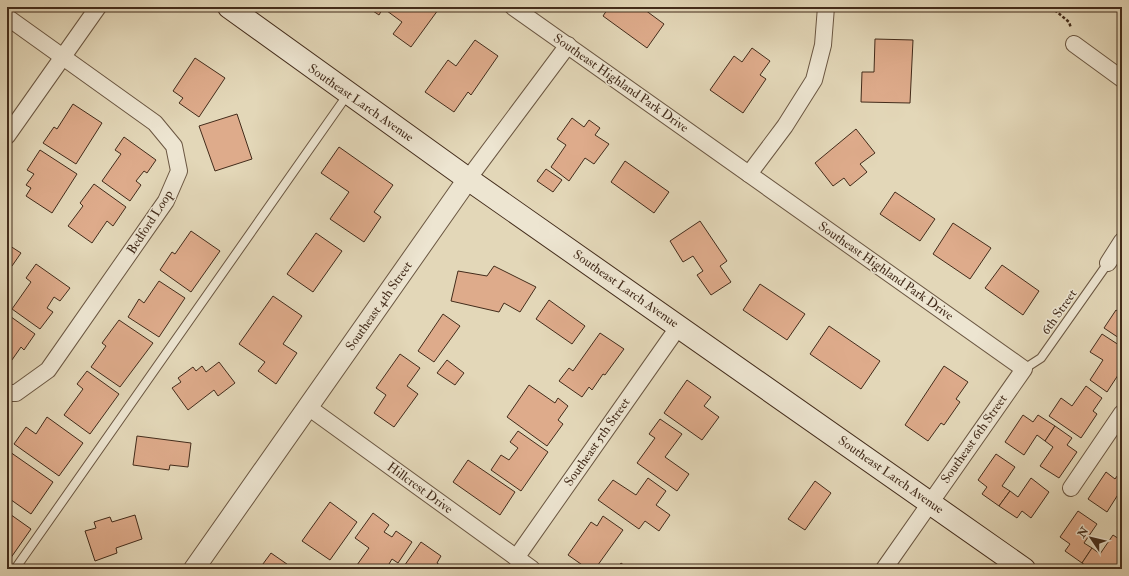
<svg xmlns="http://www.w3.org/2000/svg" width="1129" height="576" font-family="'IM FELL Double Pica',serif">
<rect width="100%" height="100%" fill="#e3d7b8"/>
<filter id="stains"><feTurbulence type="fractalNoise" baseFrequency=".005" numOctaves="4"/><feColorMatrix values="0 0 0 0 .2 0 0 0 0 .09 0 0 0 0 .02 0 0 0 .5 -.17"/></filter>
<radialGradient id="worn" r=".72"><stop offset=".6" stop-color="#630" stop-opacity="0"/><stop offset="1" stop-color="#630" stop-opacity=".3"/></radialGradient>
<g fill="#deab8b" stroke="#432c1b">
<polygon points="367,7 434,7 438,10 411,47 393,34 402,22 383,8 379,15"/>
<polygon points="609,7 641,7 664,24 647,48 603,16"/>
<polygon points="875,39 913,40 910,103 861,102 862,72 874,72"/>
<polygon points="475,40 498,56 471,95 468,92 454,112 425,92 448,60 456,66"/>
<polygon points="752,48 770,61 760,75 766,79 743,113 710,90 734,56 742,62"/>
<polygon points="195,58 225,78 199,117 179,103 183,98 173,91"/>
<polygon points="73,104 102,123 76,164 43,143 54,127 57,129"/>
<polygon points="237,114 252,159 215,171 199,126"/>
<polygon points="572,118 584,127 589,120 600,128 595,135 609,144 594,164 585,158 569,181 551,167 566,145 557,139"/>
<polygon points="856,129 875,153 860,164 867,172 850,186 844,178 833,186 815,163"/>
<polygon points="124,137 156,160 147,173 144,171 136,181 141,185 130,201 102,181 121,154 115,150"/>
<polygon points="339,147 393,185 374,212 381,217 364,242 330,219 349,192 321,173"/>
<polygon points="40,150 77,174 52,213 26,196 31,188 26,185 34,174 27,170"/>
<polygon points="625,161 669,192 654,213 611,182"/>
<polygon points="546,169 562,180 553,192 537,181"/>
<polygon points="94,184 126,207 113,226 107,221 92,243 68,226 83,206 80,203"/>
<polygon points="895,192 935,219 920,241 880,214"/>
<polygon points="700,221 727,261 720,266 731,282 711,295 697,275 703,271 693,256 683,262 670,241"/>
<polygon points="953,223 991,248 970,279 933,254"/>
<polygon points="191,231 220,251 191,292 160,270 172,252 175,254"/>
<polygon points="316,233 342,251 313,292 287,274"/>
<polygon points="7,244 21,253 12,266 7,262"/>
<polygon points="36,264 70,288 60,301 54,297 47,308 53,312 40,329 12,309 31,282 26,278"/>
<polygon points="1002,265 1039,291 1023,315 985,288"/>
<polygon points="494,266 536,287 520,312 504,303 499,312 451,301 458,271 487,276"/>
<polygon points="159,281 185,298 159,337 128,317 139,299 144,303"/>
<polygon points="760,284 805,314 787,340 743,310"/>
<polygon points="273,296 302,316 283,344 297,353 276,384 258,371 265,362 239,344"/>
<polygon points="549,300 585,326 572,344 536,319"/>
<polygon points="1116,310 1122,314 1122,340 1104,328"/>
<polygon points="7,314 35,334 24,350 21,347 7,367"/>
<polygon points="443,314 460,326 434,362 418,351"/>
<polygon points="119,320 153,343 120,387 91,367 106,346 102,343"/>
<polygon points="829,326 880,361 861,389 810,354"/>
<polygon points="600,333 624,349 605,375 603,374 592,390 589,387 582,397 559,381 569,368 573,371"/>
<polygon points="1102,334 1122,347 1122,369 1107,392 1090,380 1103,360 1090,352"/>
<polygon points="400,354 420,368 407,386 418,394 394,427 374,413 386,395 376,388"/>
<polygon points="447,360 464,373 455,385 437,373"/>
<polygon points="219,362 235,383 218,396 214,390 188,410 172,388 181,382 178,378 193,367 196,371 202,366 206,372"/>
<polygon points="944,366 968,382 956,399 960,402 944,425 941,423 928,441 905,425"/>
<polygon points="87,371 119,394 90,434 64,415 83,389 77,384"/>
<polygon points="687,380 711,397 704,406 719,417 702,440 664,413"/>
<polygon points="529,385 555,403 558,398 568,406 558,420 563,424 547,446 507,417"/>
<polygon points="1086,386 1102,398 1093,411 1097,414 1081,438 1049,416 1061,398 1072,406"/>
<polygon points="1023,415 1033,422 1038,415 1055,426 1045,441 1037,435 1024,455 1005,442"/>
<polygon points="47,417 83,443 59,476 14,444 26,427 36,434"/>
<polygon points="660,419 682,434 665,457 689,474 677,491 637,463 655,438 649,434"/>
<polygon points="1055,426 1072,438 1067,445 1077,452 1059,478 1040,466 1053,447 1045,441"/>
<polygon points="518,431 548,452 521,491 491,470 501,455 509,460 518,448 510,442"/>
<polygon points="137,436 191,443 188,467 170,465 169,470 133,465"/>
<polygon points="10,452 53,482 31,514 7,497 7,457"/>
<polygon points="996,454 1015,467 1002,486 1010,491 999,506 982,494 987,487 978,480"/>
<polygon points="468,460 515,492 500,515 453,482"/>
<polygon points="1106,472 1115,479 1120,472 1122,473 1122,495 1119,493 1107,512 1088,499"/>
<polygon points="648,478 666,491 656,505 670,515 659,531 645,521 639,529 598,500 613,480 636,495"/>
<polygon points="1031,478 1049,492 1031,518 1022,511 1017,518 999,506 1010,491 1018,497"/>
<polygon points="815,481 831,493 805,530 788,519"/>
<polygon points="330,502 357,522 330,560 302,541"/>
<polygon points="1078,511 1097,524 1084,543 1092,548 1082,563 1065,551 1070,544 1060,537"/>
<polygon points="7,512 31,529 10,559 7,557"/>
<polygon points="373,513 389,525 384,532 392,537 396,531 412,542 398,563 392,559 386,569 363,569 357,565 369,548 355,538"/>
<polygon points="135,515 142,539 116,548 117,553 95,561 85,531 96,528 94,522 110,517 112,522"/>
<polygon points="603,516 623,530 595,569 588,569 568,555 591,522 597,526"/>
<polygon points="1113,535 1122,541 1122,563 1118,569 1091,569 1082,563 1092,548 1100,554"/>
<polygon points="421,542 441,556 437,563 445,569 402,569"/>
<polygon points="271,553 294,569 255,569 257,565 260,568"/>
<polygon points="621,563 629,569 617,569"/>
</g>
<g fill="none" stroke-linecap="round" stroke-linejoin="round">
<g stroke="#6b5742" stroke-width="10">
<g id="service">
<polyline points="1024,369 1041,358 1108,263"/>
<polyline points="15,569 348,94"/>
</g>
</g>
<g stroke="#6b5742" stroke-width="18">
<g id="minor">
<polyline points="513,7 1024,369 884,569"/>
<polyline points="7,17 155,123 174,146 179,171 166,201 48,370 16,393 7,393"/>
<polyline points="1074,44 1122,79"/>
<polyline points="7,136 98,7"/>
<polyline points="749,174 785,126 814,80 823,45 826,7"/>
<polyline points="468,179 568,45"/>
<polyline points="1108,263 1122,241"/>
<polyline points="308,407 532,569"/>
<polyline points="1071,488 1122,413"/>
<polyline points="516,558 679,326"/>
</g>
</g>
<g stroke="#6b5742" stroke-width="22">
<polyline id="tertiary" points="194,569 468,179"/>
</g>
<g stroke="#432c1b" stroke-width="24">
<polyline id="secondary" points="229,7 468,179 1024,569"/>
</g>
<polyline stroke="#432c1b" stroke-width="2.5" stroke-dasharray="3 2" stroke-linecap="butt" points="1051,7 1069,22 1071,28"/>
<use href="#service" stroke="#ede5d1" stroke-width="8"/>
<use href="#minor" stroke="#ede5d1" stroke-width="16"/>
<use href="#tertiary" stroke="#ede5d1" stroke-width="20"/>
<use href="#secondary" stroke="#ede5d1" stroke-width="22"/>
</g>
<g text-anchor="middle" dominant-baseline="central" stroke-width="3" stroke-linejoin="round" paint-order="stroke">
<g font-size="13" fill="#432c1b" stroke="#ede5d1">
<text transform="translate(621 83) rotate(35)">Southeast Highland Park Drive</text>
<text transform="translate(361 103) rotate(35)">Southeast Larch Avenue</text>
<text transform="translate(150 222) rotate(-57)">Bedford Loop</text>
<text transform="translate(886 271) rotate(35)">Southeast Highland Park Drive</text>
<text transform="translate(626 289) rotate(35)">Southeast Larch Avenue</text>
<text transform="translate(379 306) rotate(-55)">Southeast 4th Street</text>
<text transform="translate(1059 312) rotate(-55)">6th Street</text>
<text transform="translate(974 439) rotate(-55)">Southeast 6th Street</text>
<text transform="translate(597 442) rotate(-55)">Southeast 5th Street</text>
<text transform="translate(891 475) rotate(35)">Southeast Larch Avenue</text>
<text transform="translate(420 488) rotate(36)">Hillcrest Drive</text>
</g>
</g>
<rect width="1129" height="576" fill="none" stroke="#e3d7b8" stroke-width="24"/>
<rect x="8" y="8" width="1113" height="560" fill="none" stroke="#432c1b" stroke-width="2"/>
<rect x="12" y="12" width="1105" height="552" fill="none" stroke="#432c1b"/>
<g transform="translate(1091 538) rotate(305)" stroke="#ede5d1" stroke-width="3" paint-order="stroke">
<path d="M0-3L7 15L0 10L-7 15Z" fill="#432c1b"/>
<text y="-6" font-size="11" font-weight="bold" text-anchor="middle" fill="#432c1b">N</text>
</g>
<rect width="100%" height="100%" filter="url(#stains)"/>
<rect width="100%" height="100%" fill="url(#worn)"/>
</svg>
